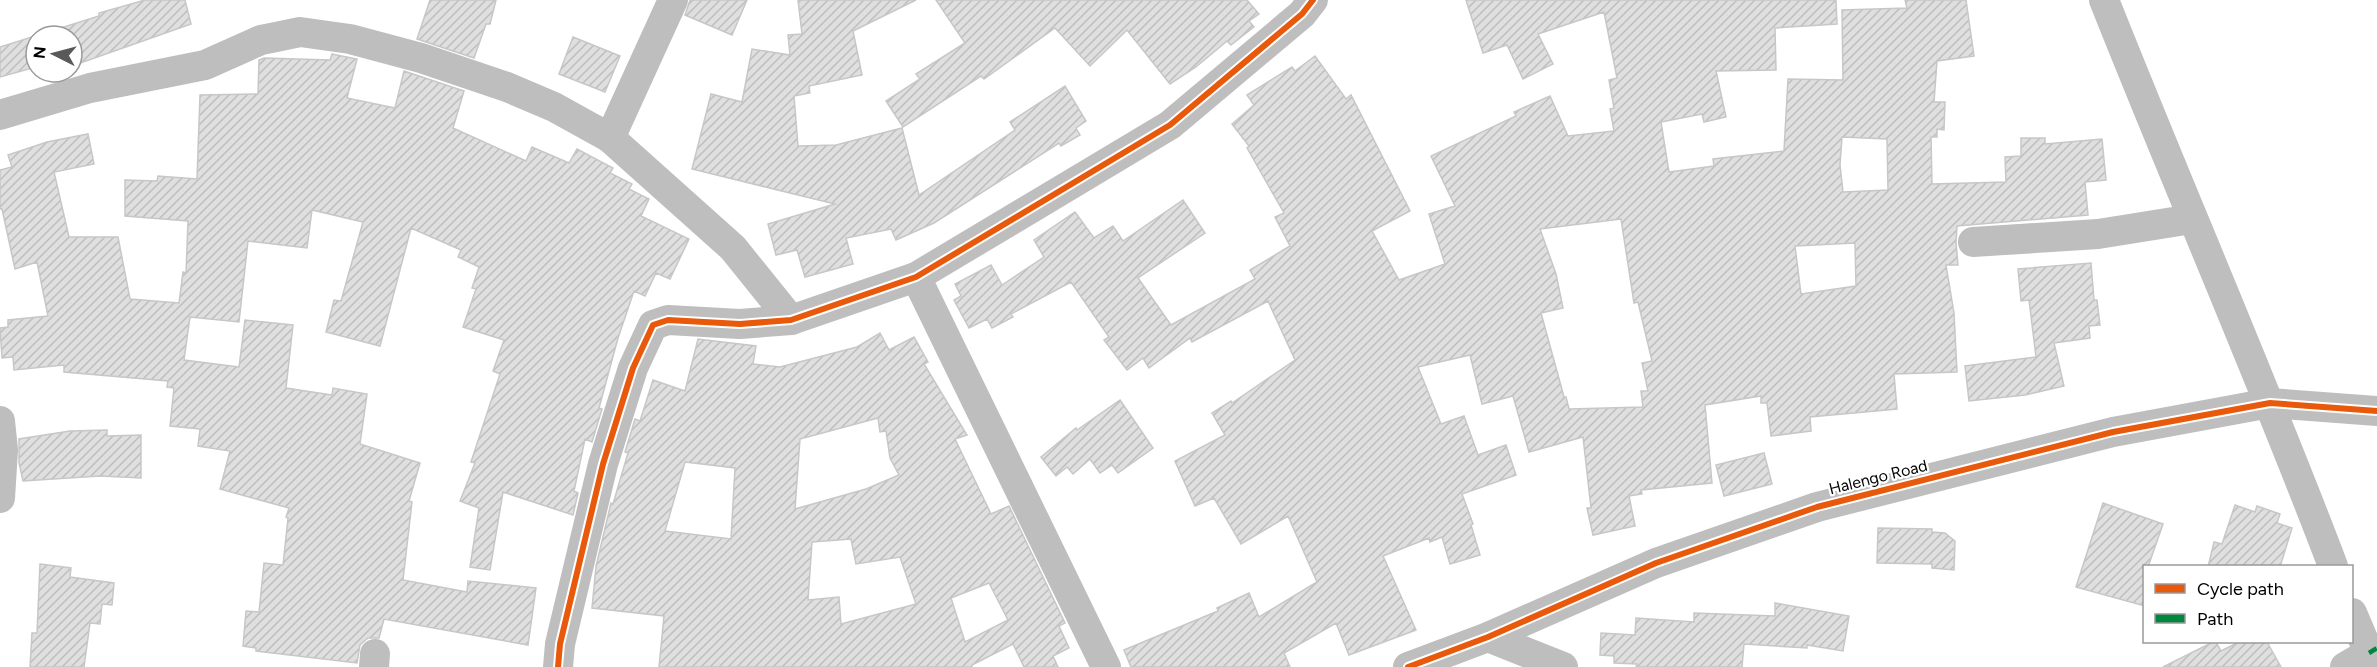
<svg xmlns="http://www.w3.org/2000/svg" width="2377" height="667" font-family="Figtree,sans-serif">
<defs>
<pattern id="building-hatch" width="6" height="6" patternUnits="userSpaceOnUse" patternTransform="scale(1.5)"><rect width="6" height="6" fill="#dfdfdf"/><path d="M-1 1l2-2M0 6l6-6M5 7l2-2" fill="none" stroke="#bebebe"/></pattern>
</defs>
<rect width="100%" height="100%" fill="#fff"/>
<g fill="url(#building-hatch)" stroke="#c7c7c7" stroke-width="1.5" fill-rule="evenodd">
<polygon points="145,0 185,0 191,24 72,66 72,36 36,36 36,67 0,77 0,47 99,16 99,13"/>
<polygon points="430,0 496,0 490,24 486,24 474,58 417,39"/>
<polygon points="690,0 747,0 732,35 685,15"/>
<polygon points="798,0 916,0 853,31 862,75 809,86 810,93 794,96 798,146 836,145 902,128 919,195 1015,130 1010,122 1065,86 1086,121 1076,128 1080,135 1061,146 1059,143 934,223 896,240 891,229 846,238 853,264 805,277 797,250 776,255 768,224 835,204 692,169 711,94 742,102 752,49 790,55 788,35 802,34"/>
<polygon points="936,0 1247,0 1259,14 1249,21 1254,27 1231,45 1227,41 1196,67 1170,84 1127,30 1090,66 1055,28 984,79 981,76 903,127 886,101 920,79 916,74 965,43"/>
<path d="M1466,0H1836L1837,24L1775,28L1776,70L1716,71L1726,117L1704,122L1702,114L1661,122L1669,172L1714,166L1713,159L1784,151L1788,79L1843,80L1842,10L1907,8L1905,0H1966L1974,56L1937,61L1934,102H1945L1944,130L1937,129V137H1931L1932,184L2006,182L2005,157L2021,156V138H2045V144L2102,139L2106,180L2085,182L2088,215L1957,226L1956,243L1958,265H1946L1954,313L1957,372L1894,374L1897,409L1810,417L1811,431L1771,436L1767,403H1761V396L1705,405L1712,483L1641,490L1642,494L1629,496L1635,526L1593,535L1587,508H1591L1583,437L1529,452L1513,396L1482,404L1470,355L1418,367L1441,424L1464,416L1478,455L1506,445L1516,475L1462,494L1473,524L1471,525L1480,555L1450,564L1442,537L1430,542L1429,538L1383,556L1416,630L1349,655L1336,623L1284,653L1290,667H1131L1124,650L1218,611L1217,608L1249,593L1259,617L1317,582L1288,516L1241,544L1214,498L1195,506L1175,461L1225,435L1212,413L1231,401L1232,403L1295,360L1268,301L1192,342L1190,338L1149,368L1143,358L1127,370L1104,340L1109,337L1071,282L1011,314L1013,317L992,328L987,319L969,328L954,300L961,296L955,284L991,265L1002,285L1044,257L1034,240L1075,212L1094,238L1113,226L1123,241L1183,200L1205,233L1138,278L1171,325L1255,279L1250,270L1290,246L1275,217L1284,213L1247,148L1249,146L1232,124L1254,105L1247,95L1292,67L1295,71L1315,56L1346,99L1351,95L1410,211L1372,231L1399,280L1445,264L1429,214L1455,206L1431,156L1516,116L1514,112L1550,96L1568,136L1614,131L1610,109L1614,108L1609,80L1617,78L1604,12L1538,34L1553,64L1523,79L1507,45L1483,53ZM1842,137L1887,139L1888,190L1843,192L1840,165ZM1621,219L1634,303L1638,302L1652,361L1642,363L1648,391H1641L1643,407L1569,409L1566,397H1564L1541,313L1563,308L1556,274L1540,229ZM1855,243L1856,286L1801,294L1795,246Z"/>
<polygon points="573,37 620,56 605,92 559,74"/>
<polygon points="332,54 357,59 347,98 395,108 404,71 464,91 453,128 526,161 532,147 569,163 577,149 613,168 610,173 632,184 629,189 649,199 641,216 689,239 670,279 656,273 645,296 634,291 618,338 599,408 602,409 592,442 585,439 574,491 578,493 573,515 503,492 490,570 470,567 479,508 460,501 475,463 471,462 500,374 493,371 504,340 463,327 476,289 472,288 479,267 458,257 461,250 411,228 380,346 326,332 334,300 341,301 363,222 312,210 307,248 248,241 239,322 190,317 184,360 239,367 245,320 293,325 286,388 332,395 333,388 367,394 360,444 420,463 409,501 412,502 403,580 467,592 468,581 536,588 528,645 384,619 379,638 368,638 360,645 357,663 256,651 256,648 243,646 246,611 259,612 264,563 283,565 288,518 286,517 289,508 220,489 230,451 198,446 200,429 170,426 174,388 167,387 168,381 64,372 64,365 14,370 13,357 2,358 0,328 8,327 8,320 48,316 37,262 15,269 2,209 0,209 0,170 12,167 8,155 47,142 88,134 94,164 54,172 69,237 118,237 130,299 179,303 183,272 186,273 188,221 125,216 125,180 157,181 158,176 197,179 200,95 258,94 259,60 264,58 330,60"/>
<polygon points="2091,263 2094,300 2097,300 2100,325 2089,326 2090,338 2054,343 2064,386 2025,395 1969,401 1965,366 2036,357 2029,300 2021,301 2018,269"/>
<path d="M880,333L889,350L914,337L928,362L924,364L967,435L955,439L991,514L1009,506L1065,623L1059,626L1069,648L1053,656L1058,667H1024L1013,644L972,665V667H659L664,616L592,608L596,566L611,503L613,504L628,453L625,452L635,419L640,421L653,380L685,391L698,339L756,346L753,364L780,367L857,347ZM878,418L880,432L886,431L890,458L899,475L866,489L795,509L800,439ZM685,462L735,468L731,539L665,531ZM851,539L856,564L900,557L916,604L841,624L839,597L808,600L812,542ZM989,583L1008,620L965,642L951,598Z"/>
<polygon points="1120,400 1153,448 1118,473 1112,465 1100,473 1090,459 1073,474 1067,467 1056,476 1041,457 1076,428 1077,430"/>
<polygon points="107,430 107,436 141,435 141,478 100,476 23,481 19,463 19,439 70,431"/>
<polygon points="1764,453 1772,484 1724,496 1716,465"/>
<polygon points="2103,503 2163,524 2148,567 2145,567 2145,606 2076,587"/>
<polygon points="2235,505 2255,512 2257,506 2280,514 2277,523 2292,528 2280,567 2208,567 2214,542 2222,544"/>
<polygon points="1878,528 1932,529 1932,532 1945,533 1955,541 1954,570 1932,568 1932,564 1877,563"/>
<polygon points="40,564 71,568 70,577 114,583 112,605 102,604 100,624 90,623 84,667 30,667 32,633 37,633"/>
<polygon points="1775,603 1849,616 1843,651 1807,645 1807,648 1744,644 1742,667 1636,667 1637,664 1614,663 1614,656 1600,655 1601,633 1635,635 1636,618 1694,622 1694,613 1775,616"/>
<polygon points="2213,642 2216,642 2221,651 2239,642 2267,642 2281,667 2163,667"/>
</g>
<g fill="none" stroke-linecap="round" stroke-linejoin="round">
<g stroke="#bebebe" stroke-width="30">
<path d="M2104,0C2179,189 2261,376 2333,566"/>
<polyline points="0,115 90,88 205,65 261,40 276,37 300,32 350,39 421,58 507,87 554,107 610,138 733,248 791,320"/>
<polyline points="610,138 673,0"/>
<polyline points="1973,242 2098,234 2192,219"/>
<polyline points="916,277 1106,667"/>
<polyline points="0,421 3,450 0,498"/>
<polyline points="2352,613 2375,667"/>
<polyline points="1488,637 1563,667"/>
<polyline points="374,667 375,654"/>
<polyline points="558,667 560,644 603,464 633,368 653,325 668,320 740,324 791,320 916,277 1170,125 1302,14 1313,0"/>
<polyline points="1408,667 1488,637 1656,563 1817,507 2113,432 2270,403 2377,411"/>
<polyline points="2345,667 2369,653"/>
</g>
<polyline stroke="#00873e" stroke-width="4.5" stroke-dasharray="9 4.5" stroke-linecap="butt" points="2369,653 2377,648"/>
<g stroke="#fff" stroke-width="10">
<g id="cycleway">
<polyline points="558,667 560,644 603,464 633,368 653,325 668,320 740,324 791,320 916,277 1170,125 1302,14 1313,0"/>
<polyline points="1408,667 1488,637 1656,563 1817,507 2113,432 2270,403 2377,411"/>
</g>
</g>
<use href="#cycleway" stroke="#e8590c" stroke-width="6"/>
</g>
<g text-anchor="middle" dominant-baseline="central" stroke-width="4.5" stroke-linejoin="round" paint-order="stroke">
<g font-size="16" fill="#000" stroke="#fff">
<text transform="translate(1878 477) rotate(-14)">Halengo Road</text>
</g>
</g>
<rect x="2143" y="565" width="210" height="78" fill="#ffffff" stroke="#999999" stroke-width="1.5"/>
<rect x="2155" y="584" width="30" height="9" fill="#e8590c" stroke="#999999" stroke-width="1.5"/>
<text x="2197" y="595" font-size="18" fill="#000000">Cycle path</text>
<rect x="2155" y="614" width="30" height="9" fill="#00873e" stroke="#999999" stroke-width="1.5"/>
<text x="2197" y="625" font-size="18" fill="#000000">Path</text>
<g transform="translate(54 54) rotate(276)"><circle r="28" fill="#ffffff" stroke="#999999" stroke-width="1.5"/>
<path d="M0-4.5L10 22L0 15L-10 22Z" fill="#595959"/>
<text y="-9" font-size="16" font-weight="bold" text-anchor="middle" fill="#000000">N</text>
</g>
</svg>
